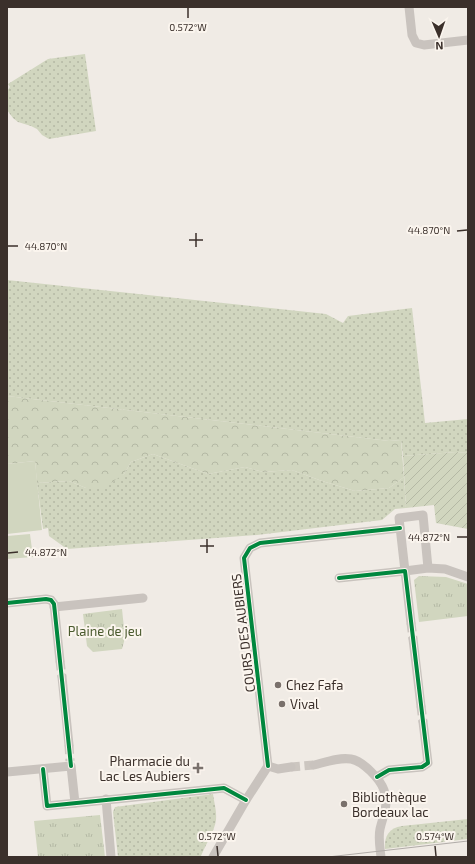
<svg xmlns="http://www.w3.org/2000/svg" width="475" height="864" font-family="'Exo 2',sans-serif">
<defs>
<pattern id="grass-dots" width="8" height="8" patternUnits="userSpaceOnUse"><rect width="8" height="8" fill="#d1d6bf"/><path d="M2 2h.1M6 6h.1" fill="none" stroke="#b4b8a4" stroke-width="1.8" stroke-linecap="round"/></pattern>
<pattern id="forest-crowns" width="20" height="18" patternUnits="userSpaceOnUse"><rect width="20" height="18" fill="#d1d6bf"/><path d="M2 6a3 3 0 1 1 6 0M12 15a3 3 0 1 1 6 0" fill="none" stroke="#b4b8a4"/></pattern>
<pattern id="park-tufts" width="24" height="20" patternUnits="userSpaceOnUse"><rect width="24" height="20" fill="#d1d6bf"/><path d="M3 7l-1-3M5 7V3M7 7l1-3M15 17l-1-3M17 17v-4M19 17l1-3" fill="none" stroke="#b4b8a4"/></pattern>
<pattern id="garden-furrows" width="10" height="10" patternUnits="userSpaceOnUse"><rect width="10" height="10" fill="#d1d6bf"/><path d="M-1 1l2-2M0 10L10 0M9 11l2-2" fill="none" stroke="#b4b8a4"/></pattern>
</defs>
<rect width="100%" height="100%" fill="#f0ebe5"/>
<g fill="url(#grass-dots)">
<polygon points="85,54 96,131 49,139 42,135 37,129 31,126 18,122 13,118 7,110 7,91 10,87 8,84 48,59"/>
<polygon points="7,280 326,314 343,323 348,316 412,308 425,423 468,419 468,453 456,452 403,456 401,440 389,441 7,396"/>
<polygon points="153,454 208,474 245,467 263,472 292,470 322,481 355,491 389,488 404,477 406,508 395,509 382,520 257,535 67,549 49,536 48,528 43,529 37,483 69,481 86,488 124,474 131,462"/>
<path d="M213,794C214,802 217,812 216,820C215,830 205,846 201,856L189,857H118L113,812L115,807Z"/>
<path d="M468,819V839L385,849C384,836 389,828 402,826Z"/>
</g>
<polygon fill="url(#forest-crowns)" points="7,396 389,441 401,440 404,477 389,488 355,491 322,481 292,470 263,472 245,467 208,474 153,454 131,462 124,474 104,488 86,488 69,481 37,483 35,461 7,464"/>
<g fill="url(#park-tufts)">
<polygon points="419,576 446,577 468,584 468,616 419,622 414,580"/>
<polygon points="122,609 125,638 122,649 93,652 87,646 83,614"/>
<polygon points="100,815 105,857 38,857 34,821"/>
</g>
<polygon fill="url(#garden-furrows)" points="456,452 468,453 468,529 436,523 434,505 406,508 403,456"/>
<g fill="#d1d6bf">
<polygon points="35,461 42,530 7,534 7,464"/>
<polygon points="30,534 33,557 7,559 7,536"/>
</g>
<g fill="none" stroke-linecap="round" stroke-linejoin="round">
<g stroke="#ccc6c0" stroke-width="9" stroke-dasharray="9 4.5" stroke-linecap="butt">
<polyline points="411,623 413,639"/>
<polyline points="60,661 62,677"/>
<polyline points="421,706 423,722"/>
<polyline points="69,745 70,761"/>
<polyline points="291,767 314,765"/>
</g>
<g stroke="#c9c3be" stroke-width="9">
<polyline points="409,7 412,35 416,43 424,45 468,40"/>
<polyline points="428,568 423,515 399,518 405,571 428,568 445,569 468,577"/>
<polyline points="339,578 405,571 411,623"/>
<polyline points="7,603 46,599 51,600 54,604 60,661"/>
<polyline points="54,607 143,598"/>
<polyline points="413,639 421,706"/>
<polyline points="62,677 69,745"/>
<path d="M314,765C326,762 339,757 351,759C363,761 380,779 384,790C385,793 386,798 386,802C386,811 382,820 380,829C378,838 380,848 381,857"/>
<polyline points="268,766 244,558 250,548 260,543 400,528"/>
<polyline points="43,769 47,806 224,788 246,800"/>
<polyline points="7,772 71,766 75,803"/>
<polyline points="377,777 389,770 422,767 428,763 423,722"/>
<polyline points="106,799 111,857"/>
<polyline points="213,857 246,800 268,766 278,769 291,767"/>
</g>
<polyline stroke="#b1aca8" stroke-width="1" points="328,857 468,841"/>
<g stroke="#fbf5ee" stroke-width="6">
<g id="cycleway">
<polyline points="339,578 405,571 428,763 422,767 389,770 377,777"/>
<polyline points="7,603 46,599 51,600 54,604 71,766"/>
<polyline points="268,766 244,558 250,548 260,543 400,528"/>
<polyline points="43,769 47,806 224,788 246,800"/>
</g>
</g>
<use href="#cycleway" stroke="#00873e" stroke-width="4"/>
</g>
<path fill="none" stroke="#3b302b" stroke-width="1.5" d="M188,8V18M457,231L467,230M196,233V247M189,240H203M8,246H18M457,537H467M207,539V553M200,546H214M8,553L18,552M217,846L218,856M435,846L436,856"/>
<g fill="#7a716c" stroke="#fbf5ee" stroke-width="1.5">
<circle cx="278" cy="685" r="4"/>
<circle cx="282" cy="704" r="4"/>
<path d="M196 762h4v4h4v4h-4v4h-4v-4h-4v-4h4z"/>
<circle cx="344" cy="804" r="4"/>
</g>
<g text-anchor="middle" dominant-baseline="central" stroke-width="4" stroke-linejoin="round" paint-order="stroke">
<g font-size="13" fill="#4a5a2e" stroke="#fbf5ee">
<text x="105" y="631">Plaine de jeu</text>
</g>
<g font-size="13" fill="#3b302b" stroke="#fbf5ee">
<text transform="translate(243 633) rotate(-97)">COURS DES AUBIERS</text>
</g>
<g font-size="13" fill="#3b302b" stroke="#fbf5ee" text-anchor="start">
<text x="286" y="685">Chez Fafa</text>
<text x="290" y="704">Vival</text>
<text x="190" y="761" text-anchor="end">Pharmacie du<tspan x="190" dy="15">Lac Les Aubiers</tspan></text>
<text x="352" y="797">Bibliothèque<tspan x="352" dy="15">Bordeaux lac</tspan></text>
</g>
</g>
<g font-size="10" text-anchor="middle" fill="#3b302b" stroke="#fbf5ee" stroke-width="4" stroke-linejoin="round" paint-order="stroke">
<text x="188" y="31">0.572°W</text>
<text x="429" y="234">44.870°N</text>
<text x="46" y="250">44.870°N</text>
<text x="429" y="541">44.872°N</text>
<text x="46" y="556">44.872°N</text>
<text x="217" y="840">0.572°W</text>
<text x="435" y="840">0.574°W</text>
</g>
<rect width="475" height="864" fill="none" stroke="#3b302b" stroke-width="16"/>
<g transform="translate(439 36) rotate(178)" stroke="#fbf5ee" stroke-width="3" paint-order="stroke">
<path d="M0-3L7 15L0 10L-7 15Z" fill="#3b302b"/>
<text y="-6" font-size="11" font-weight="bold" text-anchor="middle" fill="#3b302b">N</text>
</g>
</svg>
